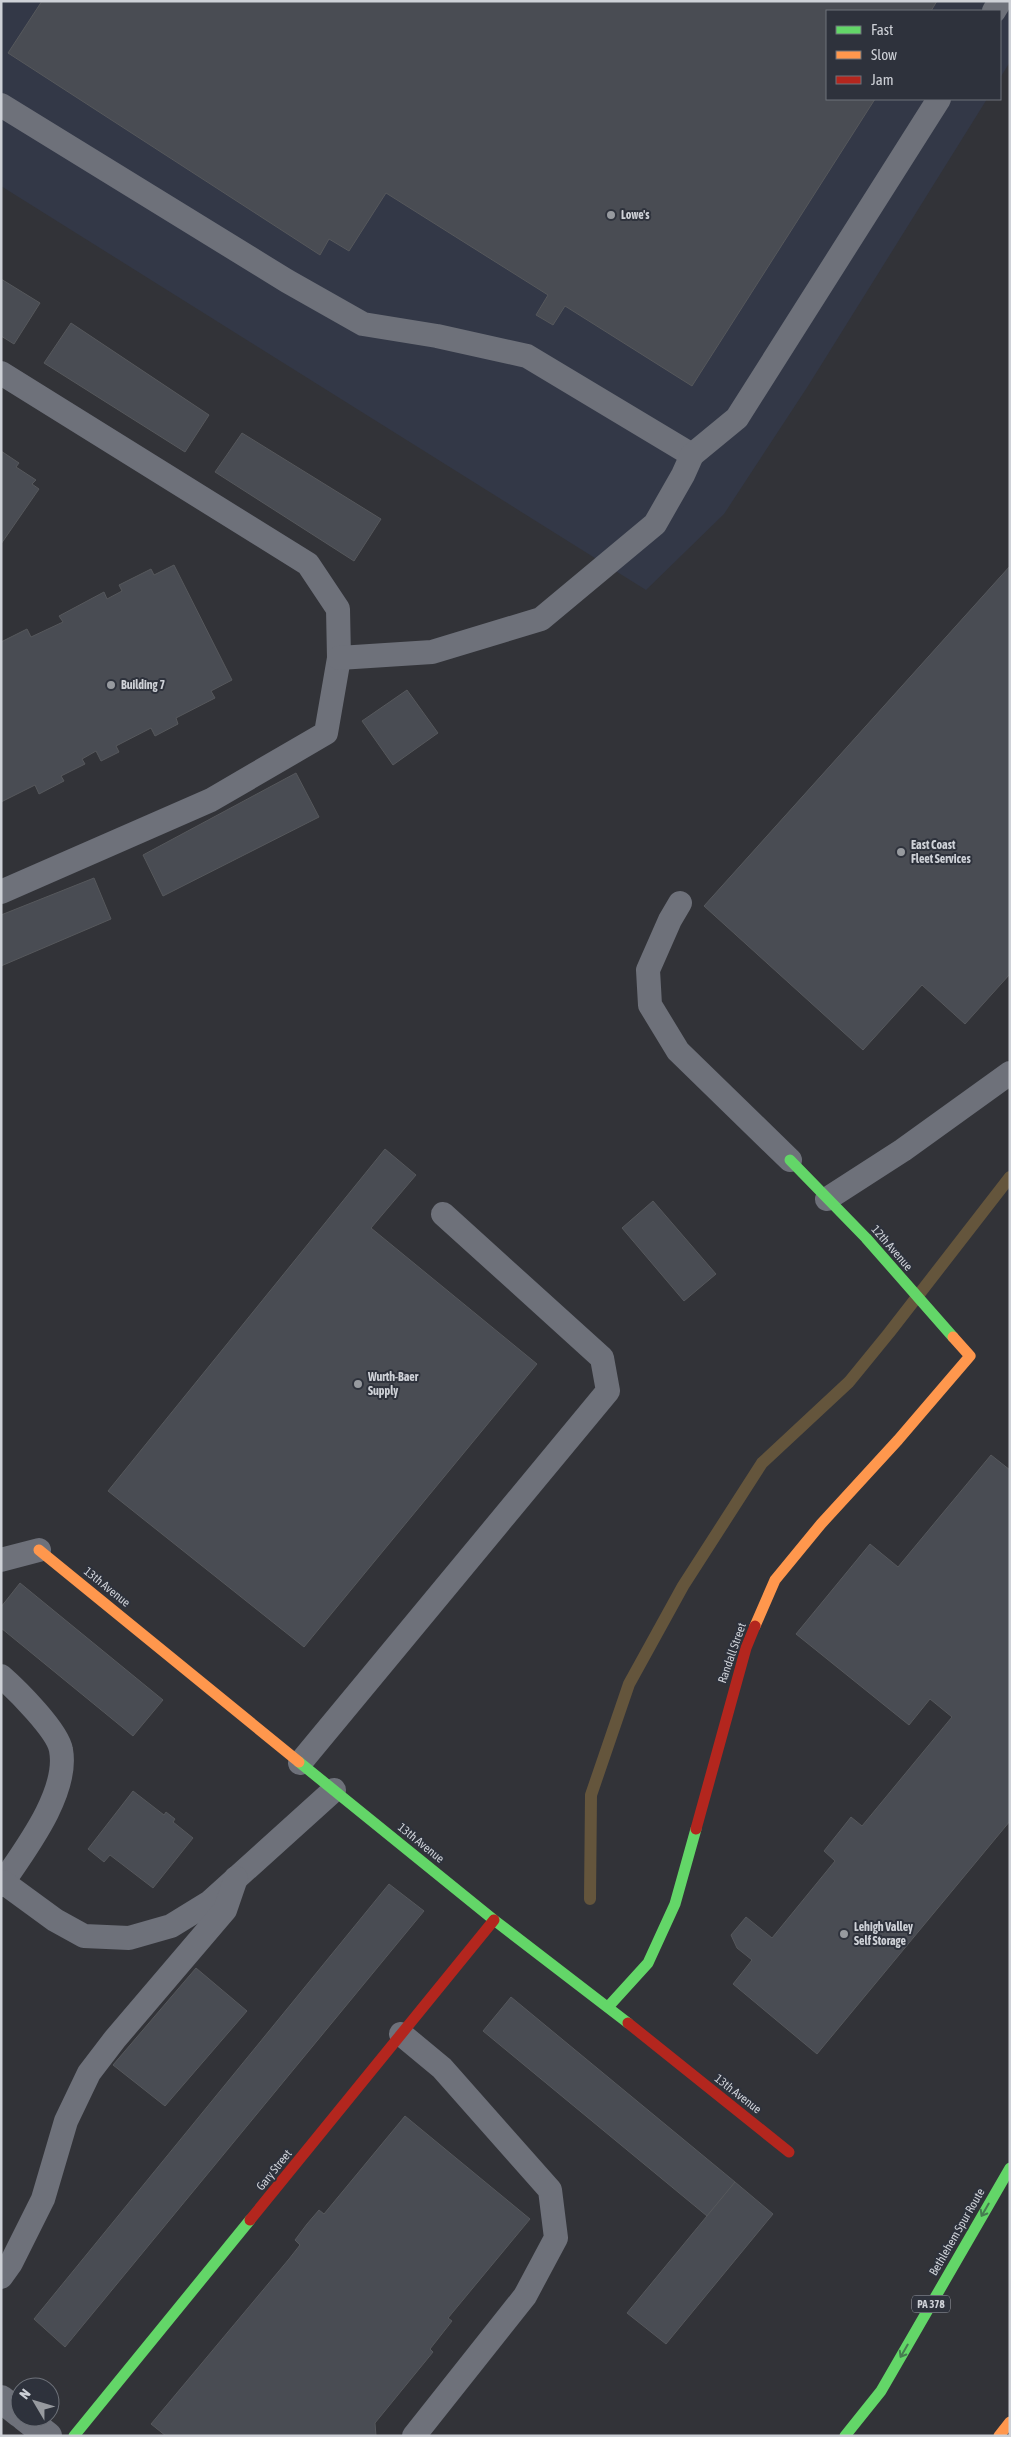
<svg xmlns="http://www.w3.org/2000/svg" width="1011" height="2437" font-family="'Asap Condensed',sans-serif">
<rect width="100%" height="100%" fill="#323338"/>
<polygon fill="#333847" points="1,1 1010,1 1010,62 1000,78 1000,11 827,11 827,99 987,99 808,386 724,514 646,590 1,186"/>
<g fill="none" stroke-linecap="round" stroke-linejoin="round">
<polyline stroke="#64553c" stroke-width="12" points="590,1899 591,1795 629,1684 683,1586 762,1463 849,1382 889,1333 1010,1177"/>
</g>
<g fill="#494c53" stroke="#56585c">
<polygon points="42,1 937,1 931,11 827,11 827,99 875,99 692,386 565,306 553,325 536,315 548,295 386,193 349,251 329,239 320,255 8,53"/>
<polygon points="1,279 40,303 14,344 1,336"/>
<polygon points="71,323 209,415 185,452 44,363"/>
<polygon points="242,433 381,519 354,561 215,472"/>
<polygon points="1,451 19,463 16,467 36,480 32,484 39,489 1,544"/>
<polygon points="174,565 232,680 211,691 215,698 176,718 178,724 155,736 151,728 116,746 119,752 101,761 96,751 82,759 85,764 61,776 64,781 39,794 35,785 1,802 1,642 27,629 31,637 63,622 59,616 104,592 107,599 122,591 119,585 151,569 154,575"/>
<polygon points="1010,566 1010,974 965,1024 922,985 863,1050 704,906"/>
<polygon points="407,690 438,733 393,765 362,721"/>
<polygon points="296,773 319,817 163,896 143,855"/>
<polygon points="94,878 111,919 1,966 1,915"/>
<polygon points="385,1149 416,1175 371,1228 537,1364 304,1647 108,1491"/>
<polygon points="653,1201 716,1274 684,1301 622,1228"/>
<polygon points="991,1455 1010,1470 1010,1821 817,2054 733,1984 752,1960 737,1948 731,1935 746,1917 772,1938 835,1861 824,1851 851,1817 862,1826 952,1717 930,1699 909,1725 796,1634 870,1544 898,1567"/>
<polygon points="20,1583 163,1700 133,1736 1,1628 1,1607"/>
<polygon points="133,1791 164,1815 166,1812 175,1819 173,1822 193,1838 153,1888 110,1855 104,1862 88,1849"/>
<polygon points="389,1884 424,1911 65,2347 34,2319"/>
<polygon points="196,1968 247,2011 165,2106 113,2065"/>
<polygon points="511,1997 735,2182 707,2216 483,2031"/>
<polygon points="405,2116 530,2219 448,2318 452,2321 430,2349 433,2352 375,2423 376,2436 166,2436 151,2424 289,2259 300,2245 295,2240 307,2224 319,2210 324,2214"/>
<polygon points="735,2182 773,2214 666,2344 627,2313"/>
</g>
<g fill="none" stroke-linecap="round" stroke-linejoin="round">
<g stroke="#6e717a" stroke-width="24">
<polyline points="994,11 1000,1"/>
<polyline points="1,105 287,281 363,324 437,336 527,356 692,455"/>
<polyline points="1,373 308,564 338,609 339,658 326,733 211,800 1,892"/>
<polyline points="339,658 432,652 541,619 655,524 683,475 692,455 737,418 939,99"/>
<polyline points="680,903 670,920 648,970 650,1005 678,1051 790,1160"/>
<polyline points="827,1199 903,1150 1010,1073"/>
<polyline points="1,1560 39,1550"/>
<path d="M1,1676C17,1690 58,1731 61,1750C69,1793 24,1851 1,1885"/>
<polyline points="300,1763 608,1391 602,1358 443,1214"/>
<polyline points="3,1882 55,1920 84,1936 129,1938 171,1926 210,1902 334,1790"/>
<polyline points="401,2034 442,2068 550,2190 556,2238 525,2296 414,2436"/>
<polyline points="1,2277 11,2263 43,2199 66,2121 89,2073 115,2039 225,1910 236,1878"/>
</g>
<g stroke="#6e717a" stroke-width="28">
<polyline points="1,2399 20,2414"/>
<polyline points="24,2417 48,2436"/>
</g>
<g stroke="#63d668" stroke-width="11">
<polyline points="790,1160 866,1238 953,1337"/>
<polyline points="299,1762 494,1920 628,2023"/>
<polyline points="608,2007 648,1963 675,1904 696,1829"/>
<polyline points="74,2436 250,2220"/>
<polyline points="845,2436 881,2391 1010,2168"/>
</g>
<g stroke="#ff974d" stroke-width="11">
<polyline points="39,1550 299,1762"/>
<polyline points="755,1626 775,1580 821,1524 898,1440 970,1356 953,1337"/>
<polyline points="999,2436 1010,2422"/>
</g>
<g stroke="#b3261e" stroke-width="11">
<polyline points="696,1829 746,1648 755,1626"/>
<polyline points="628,2023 789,2152"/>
<polyline points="250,2220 494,1920"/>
</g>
</g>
<defs><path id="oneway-shaft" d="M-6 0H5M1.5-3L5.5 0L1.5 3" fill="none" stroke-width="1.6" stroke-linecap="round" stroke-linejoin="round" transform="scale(1.25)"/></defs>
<g stroke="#467c50">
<use href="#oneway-shaft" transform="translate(985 2210) rotate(120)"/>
<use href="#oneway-shaft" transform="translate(904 2351) rotate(120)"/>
</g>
<g fill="#979a9f" stroke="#2e323c" stroke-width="2">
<circle cx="611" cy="215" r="5"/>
<circle cx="111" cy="685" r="5"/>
<circle cx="901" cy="852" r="5"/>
<circle cx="358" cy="1384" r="5"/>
<circle cx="844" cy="1934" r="5"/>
</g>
<g text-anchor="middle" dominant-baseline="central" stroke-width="4" stroke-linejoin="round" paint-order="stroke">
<rect fill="#2e323c" stroke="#9ea1a8" stroke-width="1" x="912" y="2295.5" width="38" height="17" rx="4"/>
<g font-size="11" font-weight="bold" fill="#ced1d7">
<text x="931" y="2304">PA 378</text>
</g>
<g font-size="12" font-weight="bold" fill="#ced1d7" stroke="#2e323c" text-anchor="start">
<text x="621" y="215">Lowe's</text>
<text x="121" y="685">Building 7</text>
<text x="911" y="845">East Coast<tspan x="911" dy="14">Fleet Services</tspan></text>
<text x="368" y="1377">Wurth-Baer<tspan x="368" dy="14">Supply</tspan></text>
<text x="854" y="1927">Lehigh Valley<tspan x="854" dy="14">Self Storage</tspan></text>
</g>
<g font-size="12" fill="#ced1d7" stroke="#2e323c">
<text transform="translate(892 1248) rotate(49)">12th Avenue</text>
<text transform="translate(107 1587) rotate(39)">13th Avenue</text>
<text transform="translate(732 1653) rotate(-71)">Randall Street</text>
<text transform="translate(421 1843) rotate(39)">13th Avenue</text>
<text transform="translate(738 2094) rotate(38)">13th Avenue</text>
<text transform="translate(274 2170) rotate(-51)">Gary Street</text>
<text transform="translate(957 2232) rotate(-60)">Bethlehem Spur Route</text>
</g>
</g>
<rect width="1011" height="2437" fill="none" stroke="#ced1d7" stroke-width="5"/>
<rect x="826" y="10" width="175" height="90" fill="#2e323c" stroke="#6e727a"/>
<rect x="836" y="26" width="25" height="8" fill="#63d668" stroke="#6e727a"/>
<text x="871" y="35" font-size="15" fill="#ced1d7">Fast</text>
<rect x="836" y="51" width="25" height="8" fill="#ff974d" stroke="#6e727a"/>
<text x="871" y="60" font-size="15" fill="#ced1d7">Slow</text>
<rect x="836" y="76" width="25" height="8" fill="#b3261e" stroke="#6e727a"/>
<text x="871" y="85" font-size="15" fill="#ced1d7">Jam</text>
<g transform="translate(35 2402) rotate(308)"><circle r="24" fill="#2e323c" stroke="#6e727a"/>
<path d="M0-4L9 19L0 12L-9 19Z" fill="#979a9f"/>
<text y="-8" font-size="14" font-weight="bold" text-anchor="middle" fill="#ced1d7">N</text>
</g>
</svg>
